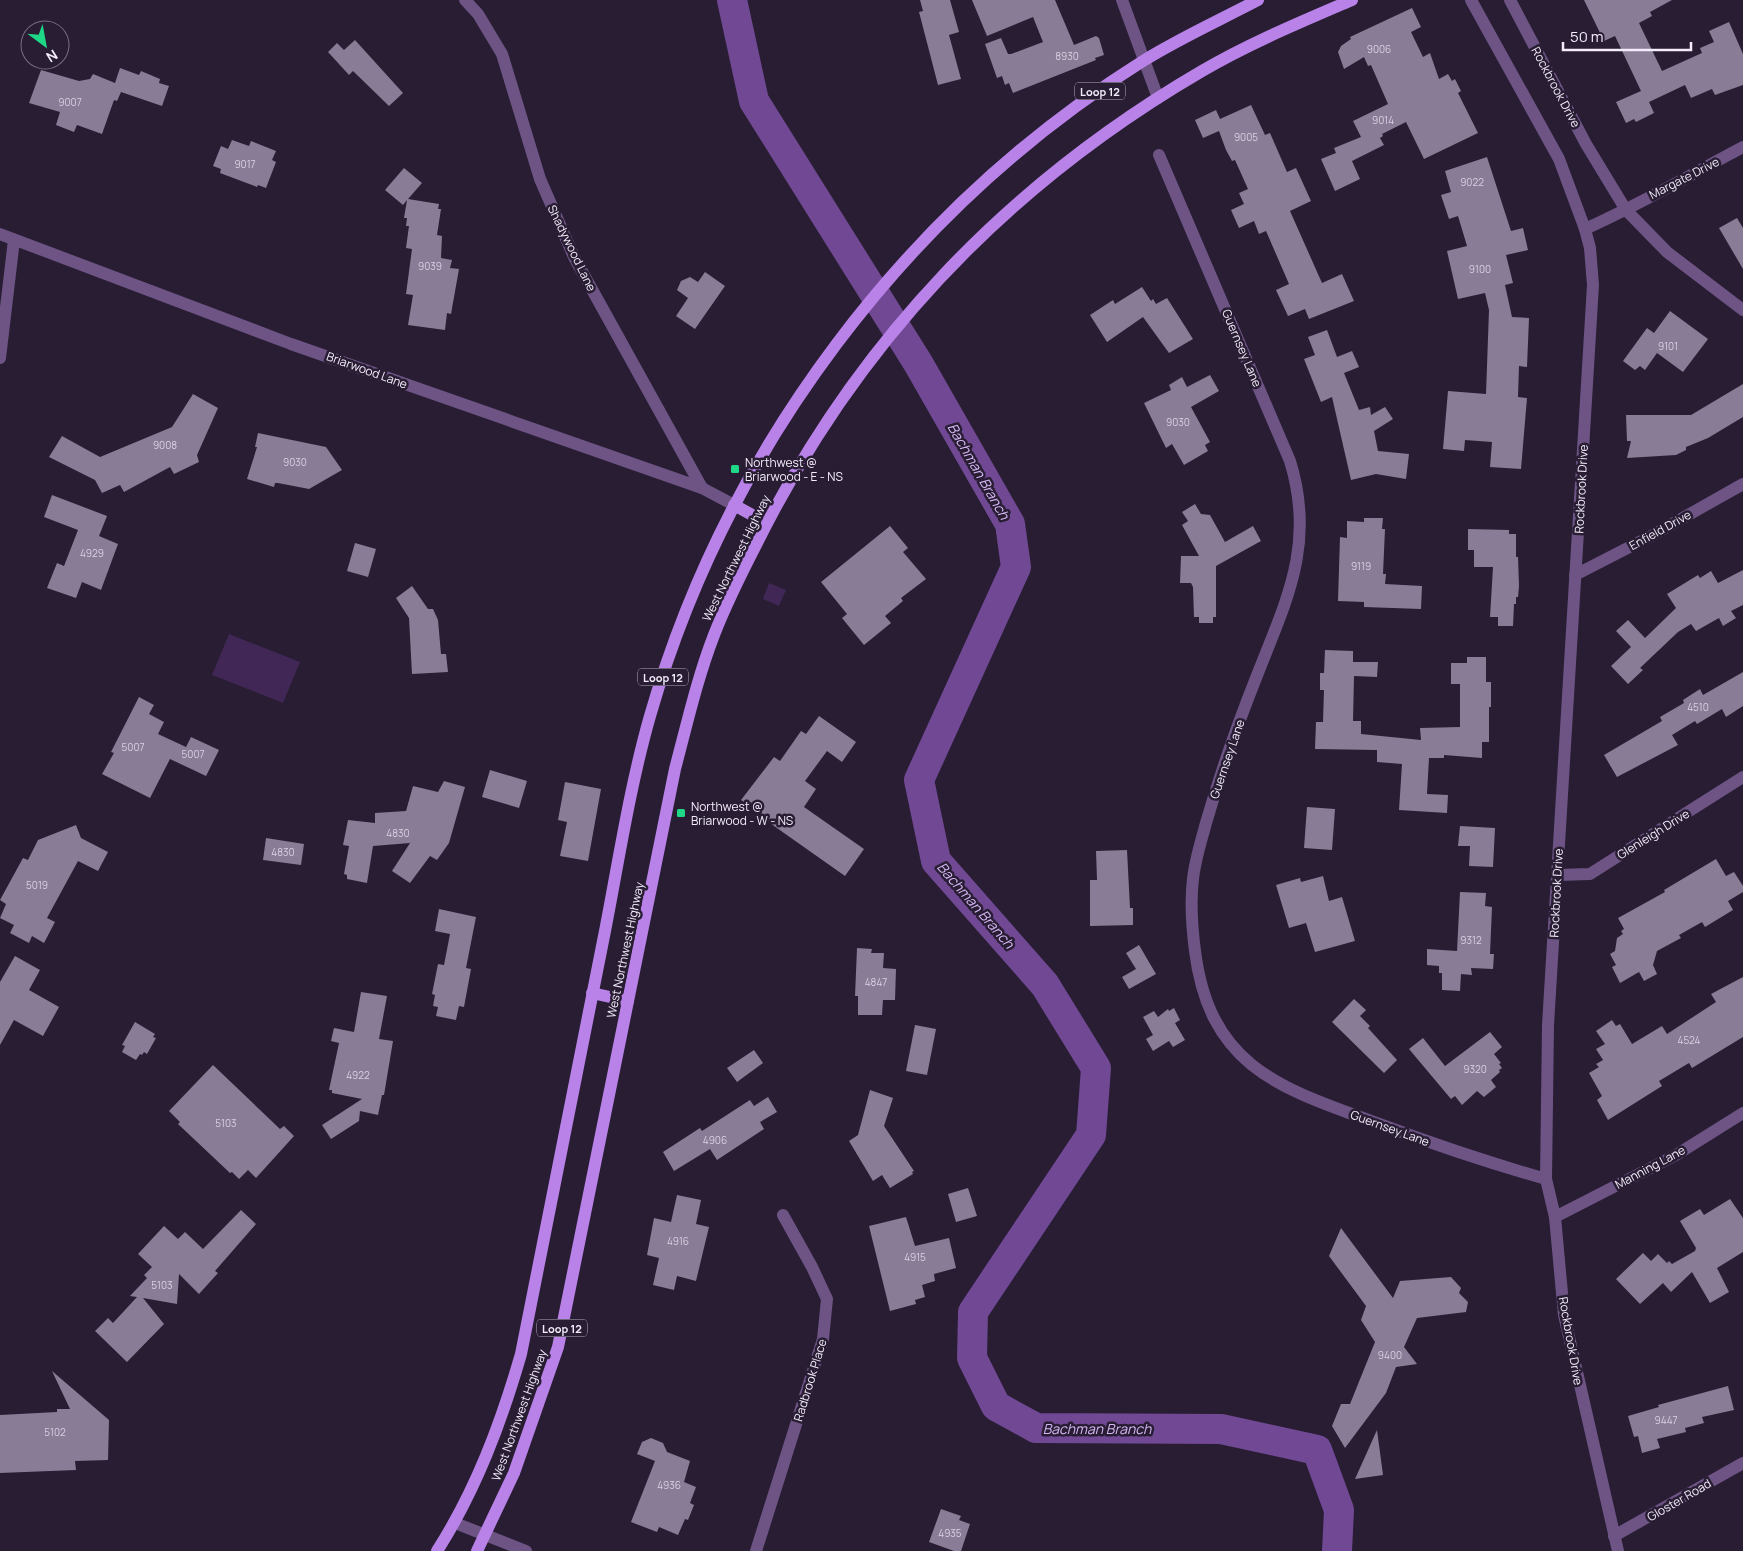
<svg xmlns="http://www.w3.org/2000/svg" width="1743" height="1551" font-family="Manrope,sans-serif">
<rect width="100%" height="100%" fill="#281d33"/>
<g fill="#402756">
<polygon points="769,583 786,590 779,606 763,599"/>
<polygon points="229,634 300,662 283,703 212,675"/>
</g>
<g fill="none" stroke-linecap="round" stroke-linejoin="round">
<polyline stroke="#704893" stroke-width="30" points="732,0 754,101 918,363 1010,524 1016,567 919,780 936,861 1045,985 1096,1068 1091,1135 973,1312 972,1358 996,1406 1036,1428 1221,1429 1317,1450 1339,1510 1337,1551"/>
</g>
<g fill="#897c96">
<polygon points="920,0 950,0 959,32 949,35 961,79 938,85 919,12 923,11"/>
<polygon points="972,0 1055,0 1074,45 1096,36 1099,38 1104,55 1095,58 1096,60 1013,93 1009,83 1005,85 1002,76 997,78 985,44 1001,38 1008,54 1011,54 1043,42 1033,17 987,36"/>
<polygon points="1584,0 1672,0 1650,12 1652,16 1639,23 1662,71 1702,53 1700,48 1714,42 1709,31 1729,22 1743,54 1743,85 1715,95 1712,89 1691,98 1685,85 1649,102 1654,113 1636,122 1634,119 1626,123 1616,102 1641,91 1615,36 1604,41"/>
<polygon points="1412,8 1421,27 1411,32 1423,57 1430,53 1439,79 1448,74 1452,81 1455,79 1461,91 1458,93 1478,133 1424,159 1406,122 1382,134 1383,136 1380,138 1384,145 1352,161 1360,179 1335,191 1321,159 1336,153 1334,148 1361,137 1353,121 1388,104 1371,65 1368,66 1364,57 1344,69 1338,52 1341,46 1351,39 1350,37"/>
<polygon points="355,40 403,93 389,106 353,71 349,75 328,52 337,43 344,50"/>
<polygon points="120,68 139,75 141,71 160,79 159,83 169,86 162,106 121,92 117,101 114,100 102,134 77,125 74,132 56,125 60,112 29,103 41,70 79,81 90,79 93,74 115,83"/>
<polygon points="1251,105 1265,135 1270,133 1287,172 1296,168 1311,201 1290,211 1322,283 1342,274 1354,301 1309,319 1305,309 1288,316 1276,290 1289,284 1266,231 1259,234 1254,221 1239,228 1231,210 1244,204 1239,193 1248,189 1235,160 1232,161 1226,150 1219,131 1203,138 1195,120 1216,110 1220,119"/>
<polygon points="232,140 249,146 251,141 276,151 272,160 276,162 266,188 258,185 257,187 220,173 221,169 213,166 221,146 228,149"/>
<polygon points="1487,157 1511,231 1523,228 1528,250 1506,255 1513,283 1505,285 1512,317 1529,318 1527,367 1519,366 1518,397 1527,398 1521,469 1490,467 1492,442 1465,440 1464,451 1443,449 1448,391 1486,394 1489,310 1485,293 1458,299 1447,251 1467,246 1458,216 1449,219 1441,195 1451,192 1445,171"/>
<polygon points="404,168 422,183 408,199 439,204 438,209 441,209 437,235 442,236 441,258 452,260 450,268 459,269 451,314 447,313 445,330 408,325 413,295 406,294 412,249 406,248 409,226 406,226 407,218 404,218 407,200 403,205 385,190"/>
<polygon points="1737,218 1743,228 1743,269 1719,228"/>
<polygon points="705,272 725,286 695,329 676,316 688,298 677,290 681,281 690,277 698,282"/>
<polygon points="1142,287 1151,301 1153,299 1156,304 1167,298 1193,339 1169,353 1143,317 1107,342 1090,315 1113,300 1115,304"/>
<polygon points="1670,311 1708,339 1683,372 1657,353 1645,370 1640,366 1635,370 1623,361 1647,328 1654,333"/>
<polygon points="1327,330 1337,357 1352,351 1359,367 1344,373 1359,410 1370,407 1371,415 1385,407 1393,419 1374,431 1378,451 1409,454 1406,479 1376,474 1351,480 1332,397 1321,402 1304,359 1315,355 1308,337"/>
<polygon points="1210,375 1219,391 1191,407 1210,442 1205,445 1208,451 1184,465 1172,444 1166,448 1144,403 1171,390 1169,385 1182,377 1187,387"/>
<polygon points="1743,384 1743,417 1708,438 1686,447 1686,450 1676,455 1627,458 1631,441 1627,441 1626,415 1691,415"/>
<polygon points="193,394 218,408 197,455 199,462 174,474 170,467 124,492 120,485 102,493 95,480 49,457 62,436 100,457 172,427"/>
<polygon points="258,433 326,447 342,470 309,489 278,483 275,483 274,487 247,479 257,447 255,447"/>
<polygon points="52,495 107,516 99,536 118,544 101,590 82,582 76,598 47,588 57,563 64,566 78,530 44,517"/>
<polygon points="1195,504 1201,514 1210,515 1225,542 1253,526 1261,541 1216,566 1216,617 1213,617 1213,623 1199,623 1199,617 1194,617 1193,587 1191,583 1180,583 1181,556 1199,556 1182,525 1188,521 1182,512"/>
<polygon points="1364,518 1383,518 1382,529 1385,529 1383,574 1386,574 1385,584 1422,586 1421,609 1364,607 1364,602 1338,601 1340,537 1347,538 1347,521 1364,522"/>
<polygon points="890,526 908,548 903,552 926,579 901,598 903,601 885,616 891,623 864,645 842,618 847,614 821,582"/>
<polygon points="1468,529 1509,530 1509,534 1516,534 1516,557 1518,557 1519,586 1518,597 1516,597 1516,604 1514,604 1513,626 1498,626 1498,617 1490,617 1493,567 1474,567 1474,550 1468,550"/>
<polygon points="355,543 376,549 368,577 347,571"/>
<polygon points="1743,570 1743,605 1731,611 1736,618 1723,626 1719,618 1696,631 1691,624 1678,632 1640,668 1643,670 1628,684 1611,666 1631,647 1616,631 1628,620 1645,638 1676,608 1667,594 1698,575 1700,578 1711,571 1718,583"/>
<polygon points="412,586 428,609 433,609 438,620 441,654 446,654 448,672 412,674 409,618 396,598"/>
<polygon points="1325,650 1353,651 1353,662 1378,662 1377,677 1354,676 1353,721 1361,721 1361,734 1421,740 1420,728 1460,727 1460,684 1451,684 1451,663 1467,663 1467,657 1486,657 1486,682 1491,682 1491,707 1489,707 1489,742 1482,742 1482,758 1444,755 1444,758 1429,758 1427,794 1448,795 1447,813 1399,810 1402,764 1377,762 1377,750 1315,749 1316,722 1323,722 1324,690 1320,690 1320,673 1324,673"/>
<polygon points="1743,672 1743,706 1726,717 1722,709 1697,724 1695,721 1672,735 1678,745 1617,777 1604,755 1662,721 1660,717 1684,703 1683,700 1700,689 1703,695"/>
<polygon points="139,697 154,705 149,714 164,722 158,734 186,747 191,737 219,750 206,776 170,759 150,798 102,774 114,753 111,752"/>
<polygon points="819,716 856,742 842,762 827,751 805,781 816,789 804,807 864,849 845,876 760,816 762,814 741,800 774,757 780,761 801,731 806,734"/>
<polygon points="490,770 527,781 519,808 482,797"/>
<polygon points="444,781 465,787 449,843 437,860 430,856 410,883 392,871 410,843 373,846 367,883 347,879 347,875 344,874 349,846 343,845 348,820 375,823 375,813 406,811 413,786 438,792"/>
<polygon points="565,782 601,789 588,861 560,856 567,822 558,820"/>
<polygon points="1307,807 1335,809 1332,850 1304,848"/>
<polygon points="76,825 81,838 108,852 98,871 78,861 47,918 55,922 44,943 32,936 29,943 10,933 14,925 0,918 6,904 0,900 23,858 28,860 38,840"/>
<polygon points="1460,826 1495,828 1493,867 1469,866 1470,846 1458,846"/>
<polygon points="266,838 304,844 301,865 263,860"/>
<polygon points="1127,850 1130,908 1133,908 1133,925 1090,926 1090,880 1097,880 1096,851"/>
<polygon points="1716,859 1726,876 1734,872 1743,886 1743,892 1728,901 1733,910 1705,927 1702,922 1679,935 1681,938 1657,951 1653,965 1657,974 1644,981 1639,972 1620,983 1612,967 1616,965 1610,954 1615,951 1617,938 1623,934 1621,931 1624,929 1618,918 1665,892 1664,890"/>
<polygon points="1323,876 1329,901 1342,897 1355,941 1315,952 1306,923 1289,928 1276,885 1300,878 1301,882"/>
<polygon points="1460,892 1486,893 1485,906 1492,907 1490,954 1494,954 1493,969 1471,968 1472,975 1461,974 1460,991 1442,990 1442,973 1439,973 1439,966 1427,965 1427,949 1457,951"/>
<polygon points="439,909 476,917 466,968 471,969 464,1007 459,1006 456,1020 436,1016 438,1007 433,1006 435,995 432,994 438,964 444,965 450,934 435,931"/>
<polygon points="1139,945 1156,974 1129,989 1122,977 1136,969 1126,953"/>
<polygon points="857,948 872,949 871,953 884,953 883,968 896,969 895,1000 883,1000 882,1015 858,1015 858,996 855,996"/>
<polygon points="15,956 40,970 29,990 59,1007 43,1036 14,1020 0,1045 0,982"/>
<polygon points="1743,977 1743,1037 1692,1068 1689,1063 1659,1081 1662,1086 1608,1120 1597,1100 1602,1096 1589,1073 1599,1067 1596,1064 1603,1060 1596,1049 1605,1044 1596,1031 1612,1020 1616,1026 1620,1024 1632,1044 1662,1026 1667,1034 1716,1002 1711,994"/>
<polygon points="361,992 387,996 379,1039 393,1041 384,1095 382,1095 378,1115 360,1111 359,1121 331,1139 322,1125 362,1099 332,1093 332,1090 329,1090 339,1043 331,1041 334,1028 354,1032"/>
<polygon points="1354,999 1366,1010 1360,1016 1370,1026 1368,1028 1397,1060 1384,1073 1332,1022"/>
<polygon points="1174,1008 1180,1020 1175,1023 1185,1040 1173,1047 1169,1041 1153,1051 1146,1039 1153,1035 1143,1017 1154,1011 1158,1017 1168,1009 1169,1011"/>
<polygon points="135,1022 155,1034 153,1037 156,1038 147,1054 144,1052 142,1055 140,1054 136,1060 122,1052 125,1046 122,1045"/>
<polygon points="915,1025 936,1029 927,1075 906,1071"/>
<polygon points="1490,1032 1502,1047 1494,1054 1501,1063 1499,1064 1502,1068 1499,1070 1500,1072 1491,1080 1496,1087 1484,1097 1477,1091 1462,1105 1455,1096 1451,1099 1409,1049 1423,1038 1445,1066"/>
<polygon points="754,1050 763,1063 737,1082 727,1068"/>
<polygon points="213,1065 280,1129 284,1126 294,1136 256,1178 248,1170 239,1179 232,1172 230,1173 178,1124 180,1122 169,1111"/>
<polygon points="870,1090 893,1098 884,1126 914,1171 912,1172 913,1174 890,1188 882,1175 873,1181 849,1141 858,1135"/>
<polygon points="768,1097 777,1112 760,1122 764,1129 717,1160 710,1149 674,1171 663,1152 700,1128 702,1131 750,1100 754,1106"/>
<polygon points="968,1188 977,1216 956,1222 948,1194"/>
<polygon points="677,1195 701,1200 696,1224 709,1227 696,1281 677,1276 674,1290 653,1285 659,1258 647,1255 654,1218 671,1222"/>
<polygon points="1730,1199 1743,1218 1743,1252 1717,1268 1729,1292 1710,1303 1692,1272 1671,1292 1663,1283 1640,1304 1616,1279 1643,1253 1651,1261 1658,1254 1667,1263 1669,1261 1672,1264 1695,1251 1696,1248 1680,1221 1700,1209 1704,1215"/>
<polygon points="241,1210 256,1224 215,1271 218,1273 199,1294 179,1274 177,1304 143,1298 164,1324 127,1362 95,1331 108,1318 113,1323 137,1297 130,1296 147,1278 144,1275 152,1267 138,1254 164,1226 178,1239 185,1232 203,1249"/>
<polygon points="906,1217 915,1246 949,1238 956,1268 934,1274 935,1281 922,1285 925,1297 915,1300 916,1304 890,1311 869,1226"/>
<polygon points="1341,1228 1393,1298 1400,1281 1451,1277 1461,1288 1459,1293 1468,1302 1466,1312 1417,1318 1404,1347 1417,1364 1396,1367 1386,1393 1345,1448 1332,1426 1341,1404 1350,1404 1375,1342 1361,1320 1366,1306 1329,1256"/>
<polygon points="52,1371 109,1420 108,1460 75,1461 76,1470 0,1473 0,1415 57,1412 57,1409 70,1409"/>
<polygon points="1728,1386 1734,1410 1702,1417 1704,1423 1685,1428 1686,1432 1657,1439 1660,1448 1642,1453 1638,1436 1634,1437 1628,1416 1659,1407 1658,1405"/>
<polygon points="1377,1430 1383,1475 1355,1479"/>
<polygon points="651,1438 663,1443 667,1452 690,1461 684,1482 696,1487 690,1503 694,1505 688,1520 685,1519 678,1535 659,1527 657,1532 631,1522 655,1461 637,1454 642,1442"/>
<polygon points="941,1509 961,1516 959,1520 970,1524 961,1551 954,1551 929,1542"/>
</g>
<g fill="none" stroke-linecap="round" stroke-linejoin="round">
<g stroke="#6d5485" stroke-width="12">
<polyline points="465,0 478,14 502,54 540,179 574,257 702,488"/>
<polyline points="1122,0 1158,98"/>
<polyline points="1471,0 1559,159 1585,229"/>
<polyline points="1510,0 1586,144 1626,210 1667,252 1743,310"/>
<path d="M1159,155L1290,461C1316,545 1286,601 1256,678C1237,726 1220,774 1206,823C1201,842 1195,860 1193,879C1190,903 1192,928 1195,951C1210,1070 1284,1089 1382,1125C1436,1145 1490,1163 1546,1179"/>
<polyline points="0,234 291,344 702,488 734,505"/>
<polyline points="0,358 14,240"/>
<polyline points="1575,575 1651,536 1743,484"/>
<polyline points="1558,875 1590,874 1743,777"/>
<polyline points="1555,1217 1676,1155 1743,1113"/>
<polyline points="455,1523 526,1551"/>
<polyline points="1614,1536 1743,1463"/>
<polyline points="756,1551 823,1339 827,1299 812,1267 783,1215"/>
<path d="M1618,1551L1564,1315L1555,1217L1546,1179L1548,1025L1593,285L1590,248L1585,229C1639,205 1690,175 1743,147"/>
</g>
<g stroke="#b882e8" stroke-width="12">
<polyline points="734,505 767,523"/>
<polyline points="592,993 628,1001"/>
<path d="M437,1551C476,1490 501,1423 521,1354C550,1213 576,1072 605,931C619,859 630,786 650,716C727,448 907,209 1143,61C1180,38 1220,20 1258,0"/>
<path d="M477,1551L514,1473L558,1347L675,769C687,724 697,679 714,635C726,604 741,574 757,543C857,342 1008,184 1202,71C1250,43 1301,22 1352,0"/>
</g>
</g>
<g fill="#1fd887" stroke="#281d33" stroke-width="2">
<rect x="730" y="464" width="10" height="10" rx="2.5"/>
<rect x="676" y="808" width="10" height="10" rx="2.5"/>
</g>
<g text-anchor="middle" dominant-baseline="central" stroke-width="5" stroke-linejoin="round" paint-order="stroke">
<g font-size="10" fill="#d8d0e2">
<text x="1379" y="49">9006</text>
<text x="1067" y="56">8930</text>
<text x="70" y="102">9007</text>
<text x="1383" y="120">9014</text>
<text x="1246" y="137">9005</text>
<text x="245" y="164">9017</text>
<text x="1472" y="182">9022</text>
<text x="430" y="266">9039</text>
<text x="1480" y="269">9100</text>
<text x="1668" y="346">9101</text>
<text x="1178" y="422">9030</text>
<text x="165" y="445">9008</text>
<text x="295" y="462">9030</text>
<text x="92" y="553">4929</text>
<text x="1361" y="566">9119</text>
<text x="1698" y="707">4510</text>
<text x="133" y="747">5007</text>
<text x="193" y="754">5007</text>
<text x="398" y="833">4830</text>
<text x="283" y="852">4830</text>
<text x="37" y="885">5019</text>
<text x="1471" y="940">9312</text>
<text x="876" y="982">4847</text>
<text x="1689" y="1040">4524</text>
<text x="1475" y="1069">9320</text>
<text x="358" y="1075">4922</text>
<text x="226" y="1123">5103</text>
<text x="715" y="1140">4906</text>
<text x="678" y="1241">4916</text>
<text x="915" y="1257">4915</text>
<text x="162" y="1285">5103</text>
<text x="1390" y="1355">9400</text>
<text x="1666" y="1420">9447</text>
<text x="55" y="1432">5102</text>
<text x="669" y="1485">4936</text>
<text x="950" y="1533">4935</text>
</g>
<g fill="#281d33" stroke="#b6aebf" stroke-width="1">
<rect x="1075" y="82.5" width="50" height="17" rx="4"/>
<rect x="638" y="668.5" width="50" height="17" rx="4"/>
<rect x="537" y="1319.5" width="50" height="17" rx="4"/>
</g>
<g font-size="11" font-weight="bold" fill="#f3ecfb">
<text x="1100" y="91">Loop 12</text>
<text x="663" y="677">Loop 12</text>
<text x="562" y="1328">Loop 12</text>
</g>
<g font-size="12" fill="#f3ecfb" stroke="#281d33">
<text transform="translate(1556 87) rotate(62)">Rockbrook Drive</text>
<text transform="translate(1684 178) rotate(-27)">Margate Drive</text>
<text transform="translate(572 248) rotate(64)">Shadywood Lane</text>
<text transform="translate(1242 348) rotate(67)">Guernsey Lane</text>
<text transform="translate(367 370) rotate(20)">Briarwood Lane</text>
<text transform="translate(1581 489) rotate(-87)">Rockbrook Drive</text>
<text transform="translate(1660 530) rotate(-29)">Enfield Drive</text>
<text transform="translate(736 558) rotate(-64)">West Northwest Highway</text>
<text transform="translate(1227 759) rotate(-71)">Guernsey Lane</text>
<text transform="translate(1653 834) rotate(-32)">Glenleigh Drive</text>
<text transform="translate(1556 893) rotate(-87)">Rockbrook Drive</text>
<text transform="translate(625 950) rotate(-78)">West Northwest Highway</text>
<text transform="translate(1390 1128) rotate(20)">Guernsey Lane</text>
<text transform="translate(1650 1167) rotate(-28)">Manning Lane</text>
<text transform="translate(1571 1341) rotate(80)">Rockbrook Drive</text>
<text transform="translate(810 1380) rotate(-73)">Radbrook Place</text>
<text transform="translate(519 1415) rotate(-70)">West Northwest Highway</text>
<text transform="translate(1679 1500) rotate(-30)">Gloster Road</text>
</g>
<g font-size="12" fill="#f3ecfb" stroke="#281d33" text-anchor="start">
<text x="745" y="462">Northwest @<tspan x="745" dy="14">Briarwood - E - NS</tspan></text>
<text x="691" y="806">Northwest @<tspan x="691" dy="14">Briarwood - W - NS</tspan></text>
</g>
<g font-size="14" font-style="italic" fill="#d6b7f5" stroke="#281d33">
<text transform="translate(979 471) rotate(60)">Bachman Branch</text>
<text transform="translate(976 905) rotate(49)">Bachman Branch</text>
<text x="1097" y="1428">Bachman Branch</text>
</g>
</g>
<g transform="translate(45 45) rotate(148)"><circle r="24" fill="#281d33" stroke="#797083"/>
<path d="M0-4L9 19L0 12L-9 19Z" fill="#1fd887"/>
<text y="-8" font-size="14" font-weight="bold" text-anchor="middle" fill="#f3ecfb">N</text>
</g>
<path d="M1563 42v8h128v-8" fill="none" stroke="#f3ecfb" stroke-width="2.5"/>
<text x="1570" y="42" font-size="15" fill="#f3ecfb" stroke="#281d33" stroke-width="4" paint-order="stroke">50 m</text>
</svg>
